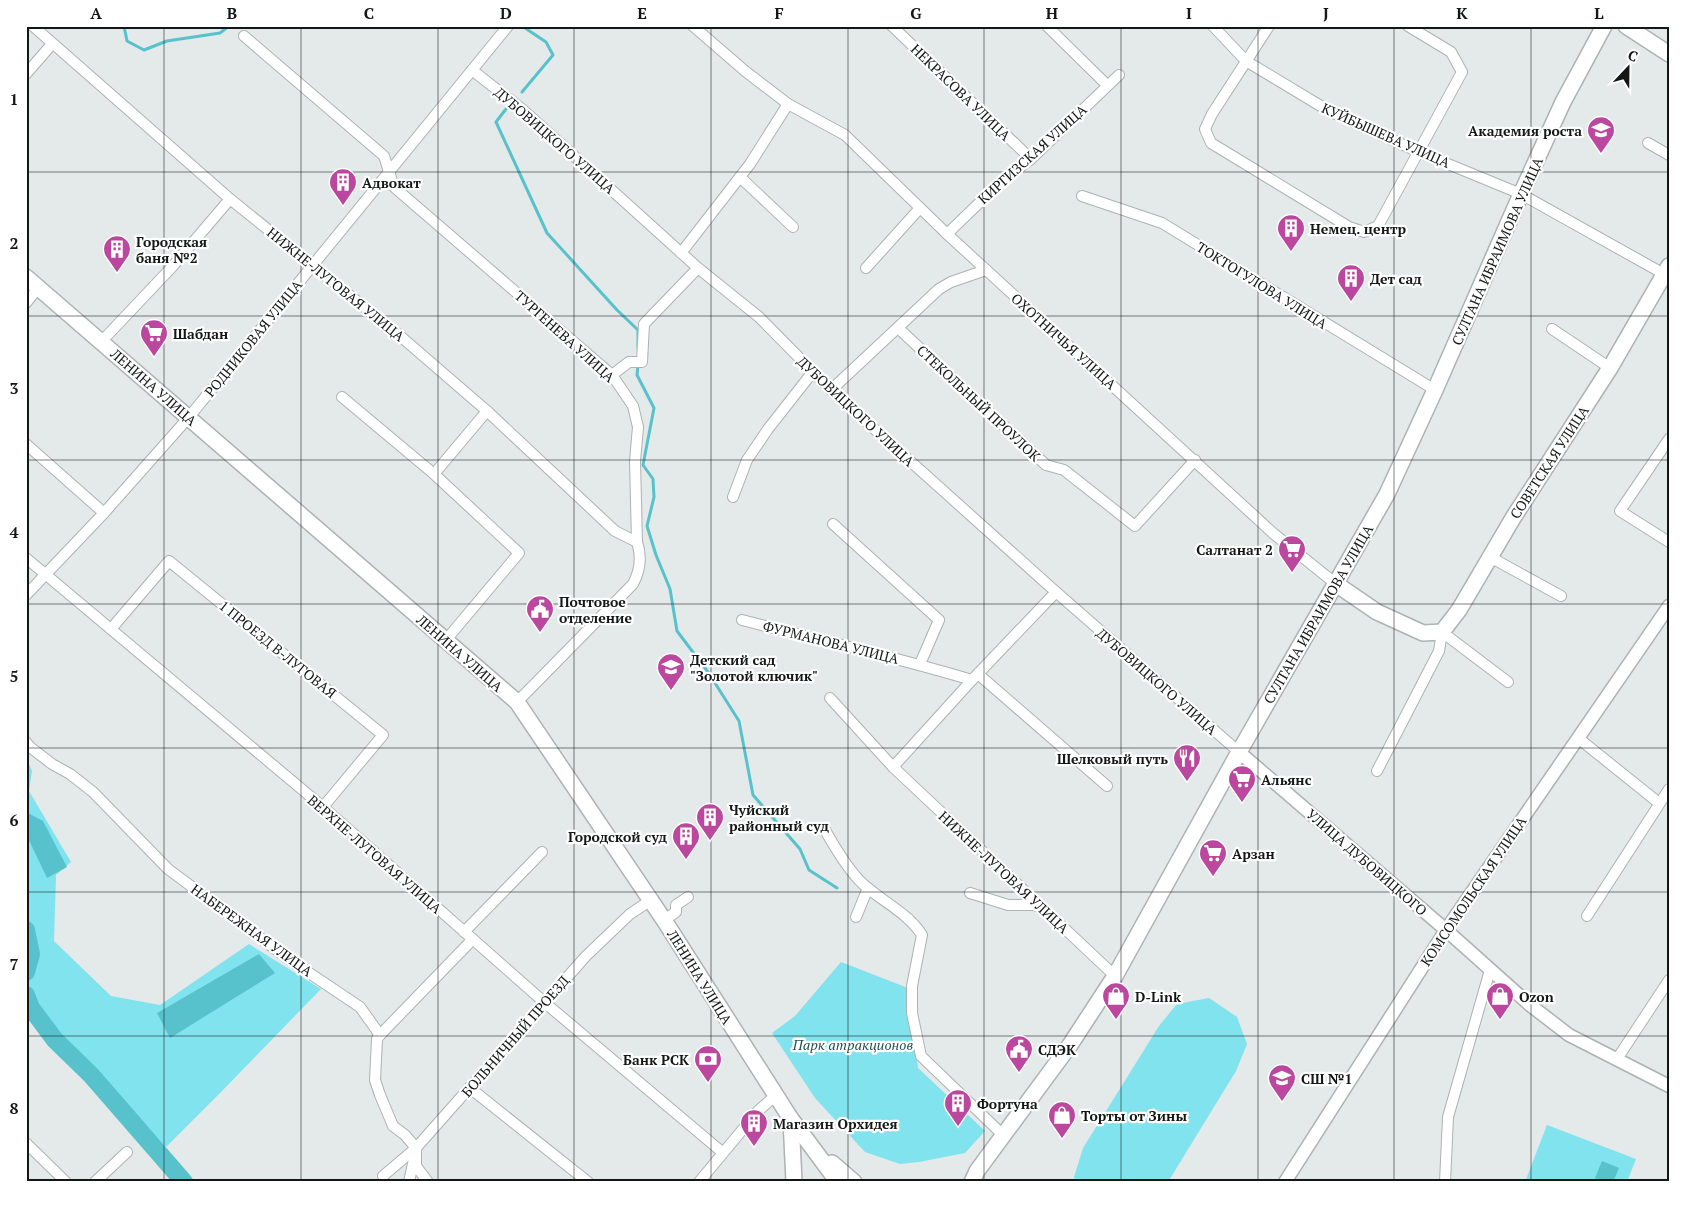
<svg xmlns="http://www.w3.org/2000/svg" width="1695" height="1208" font-family="'PT Serif',serif">
<rect width="100%" height="100%" fill="#e4e9e9"/>
<g fill="#80e3ed">
<polygon points="26,757 32,771 29,791 71,862 56,875 54,941 111,996 160,1005 249,944 321,989 220,1093 166,1147 26,1010"/>
<polygon points="841,962 908,988 918,1068 985,1131 965,1153 919,1162 900,1164 865,1152 815,1098 772,1033 795,1016"/>
<polygon points="1209,998 1237,1017 1247,1044 1236,1071 1168,1182 1076,1182 1074,1177 1083,1148 1159,1026 1177,1004"/>
<polygon points="1547,1125 1636,1159 1627,1182 1525,1182"/>
</g>
<g fill="#58c2cc">
<polygon points="26,812 43,821 67,867 47,878 26,834"/>
<polygon points="259,954 275,973 170,1038 157,1013"/>
<polygon points="1602,1161 1619,1168 1613,1182 1605,1182 1595,1178"/>
</g>
<g fill="none" stroke-linecap="round" stroke-linejoin="round">
<g stroke="#58c2cc" stroke-width="3">
<polyline points="124,26 127,41 144,50 167,41 220,33 229,26"/>
<polyline points="522,92 553,55 546,42 522,26"/>
<polyline points="506,109 496,122 547,233 617,310 638,330 638,348"/>
<polyline points="638,365 637,375 654,408 643,465 653,479 654,497 647,526 656,555 670,589 677,631 708,672 739,721 753,795 800,849 809,870 837,888"/>
</g>
<g stroke="#58c2cc" stroke-width="18">
<polyline points="26,930 31,954 26,972"/>
<polyline points="26,995 31,1008 55,1040 91,1075 184,1182"/>
</g>
<g stroke="#adb2b2" stroke-width="12">
<g id="minor">
<polyline points="33,26 230,199 399,335 487,411 615,531 637,542"/>
<polyline points="693,26 745,71 788,104 845,135 947,234 1274,534 1336,584"/>
<polyline points="892,26 1031,159"/>
<polyline points="1047,26 1107,85"/>
<polyline points="1213,26 1246,61 1329,111 1419,152 1521,194 1664,274"/>
<polyline points="1269,26 1212,114 1205,129 1211,143 1349,227 1364,232 1378,226 1462,72 1451,52 1408,26"/>
<path d="M244,36L384,156L394,187L612,375L633,406L638,427L635,461L637,542C642,557 640,571 633,584L517,702"/>
<polyline points="472,70 523,110 698,268 759,317 831,390 1056,592 1239,752"/>
<polyline points="26,74 52,44"/>
<polyline points="1648,143 1669,155"/>
<polyline points="740,177 793,227"/>
<polyline points="1082,196 1162,223 1435,390"/>
<polyline points="947,234 1005,178 1031,159 1119,75"/>
<polyline points="681,253 750,164 788,104"/>
<polyline points="866,268 920,208"/>
<polyline points="26,303 38,288"/>
<polyline points="898,328 1046,465 1064,470 1135,526 1195,460"/>
<polyline points="1552,329 1610,368"/>
<polyline points="101,342 172,267 230,199"/>
<polyline points="612,375 629,362 642,362 644,324 698,268"/>
<polyline points="831,390 939,289 951,282 986,270"/>
<polyline points="342,397 434,474 519,553 446,640"/>
<polyline points="1669,439 1620,511 1669,542"/>
<polyline points="26,444 104,513"/>
<polyline points="434,474 487,411"/>
<polyline points="733,497 747,460 768,429 812,373"/>
<polyline points="833,524 939,620 920,664"/>
<polyline points="1490,557 1561,596"/>
<polyline points="26,558 323,807 544,1002 722,1152"/>
<polyline points="26,595 104,513 189,417 508,26"/>
<path d="M742,620C819,640 896,657 972,680L1056,592"/>
<polyline points="111,629 169,561 383,735 323,807"/>
<polyline points="978,674 1107,786"/>
<polyline points="830,698 893,767 1115,976"/>
<polyline points="1578,738 1659,803"/>
<polyline points="26,742 30,747 52,764 70,774 93,792 168,869 287,958 360,1007 380,1035 377,1039 375,1080 380,1095 393,1126 405,1135 416,1148"/>
<polyline points="893,767 972,680"/>
<polyline points="1377,771 1439,651 1442,632 1508,682"/>
<path d="M825,830C834,846 850,872 863,884C883,902 908,913 922,935L912,986V1013L921,1056L1004,1136"/>
<polyline points="970,893 1008,905 1034,905 1042,908"/>
<polyline points="1587,916 1669,789"/>
<polyline points="856,917 868,888"/>
<polyline points="664,920 676,912 676,905 688,897"/>
<polyline points="464,932 542,852"/>
<polyline points="380,1035 473,939"/>
<polyline points="1617,1059 1669,980"/>
<polyline points="470,1088 588,1182"/>
<polyline points="26,1143 66,1182"/>
<polyline points="416,1148 416,1166 428,1182"/>
<polyline points="383,1176 416,1148 586,956 630,914 651,900"/>
<polyline points="95,1182 127,1152"/>
<polyline points="409,1182 414,1159"/>
<polyline points="699,1182 758,1111 776,1095"/>
<polyline points="1445,1182 1448,1117 1490,970"/>
</g>
</g>
<g stroke="#adb2b2" stroke-width="15">
<g id="tertiary">
<polyline points="1239,752 1446,930 1530,1005 1569,1035 1669,1086"/>
<polyline points="1285,1182 1446,930 1669,606"/>
</g>
</g>
<g stroke="#adb2b2" stroke-width="18">
<g id="secondary">
<polyline points="1626,26 1669,54"/>
<polyline points="26,277 517,702 664,920 791,1119 838,1182"/>
<polyline points="1336,584 1377,612 1423,633 1442,632 1459,610 1513,518 1610,368 1669,266"/>
<polyline points="791,1119 794,1182"/>
<polyline points="832,1163 854,1182"/>
<polyline points="972,1182 977,1171 1070,1045 1115,976 1239,752 1387,494 1435,390 1521,194 1563,102 1604,26"/>
</g>
</g>
<use href="#minor" stroke="#fff" stroke-width="10"/>
<use href="#tertiary" stroke="#fff" stroke-width="12"/>
<use href="#secondary" stroke="#fff" stroke-width="15"/>
</g>
<path fill="none" stroke="#151717" stroke-width="1" stroke-opacity="0.55" d="M164,26V1182M301,26V1182M438,26V1182M574,26V1182M711,26V1182M848,26V1182M984,26V1182M1121,26V1182M1258,26V1182M1394,26V1182M1531,26V1182M26,172H1669M26,316H1669M26,460H1669M26,604H1669M26,748H1669M26,892H1669M26,1036H1669"/>
<defs>
<g id="school-pin" transform="scale(1.4375)"><path d="M0 17L-7.5 6A9.5 9.5 0 1 1 7.5 6Z" fill="#bb479f" stroke="#fff"/><path d="M0-5L7-2L0 1L-7-2ZM-4 1L0 2.5L4 1V4Q0 6-4 4Z" fill="#fff"/></g>
<g id="building-pin" transform="scale(1.4375)"><path d="M0 17L-7.5 6A9.5 9.5 0 1 1 7.5 6Z" fill="#bb479f" stroke="#fff"/><path d="M-4-6H4V6H1V3H-1V6H-4ZM-2.5-4.3h1.7v1.8h-1.7ZM.8-4.3h1.7v1.8H.8ZM-2.5-1h1.7V.8h-1.7ZM.8-1h1.7V.8H.8Z" fill="#fff"/></g>
<g id="supermarket-pin" transform="scale(1.4375)"><path d="M0 17L-7.5 6A9.5 9.5 0 1 1 7.5 6Z" fill="#bb479f" stroke="#fff"/><path d="M-6-5.5h2.5l.6 2H6L4.5 2H-2.5L-4.4-4H-6ZM-1.5 3.2a1.3 1.3 0 1 0 .1 0ZM3 3.2a1.3 1.3 0 1 0 .1 0Z" fill="#fff"/></g>
<g id="civic-pin" transform="scale(1.4375)"><path d="M0 17L-7.5 6A9.5 9.5 0 1 1 7.5 6Z" fill="#bb479f" stroke="#fff"/><path d="M-.6-6.5H3V-4.5H.6V-3L4-1V1h2V6H-6V1h2V-1L-.6-3ZM-1.2 2.5V6h2.4V2.5Z" fill="#fff"/></g>
<g id="restaurant-pin" transform="scale(1.4375)"><path d="M0 17L-7.5 6A9.5 9.5 0 1 1 7.5 6Z" fill="#bb479f" stroke="#fff"/><path d="M-5-6h1v4h1v-4h1v4h1v-4h1v5L-1.5 .5V6h-2V.5L-5-1ZM5-6V6H3V1.5H1.5Q1.5-4 5-6Z" fill="#fff"/></g>
<g id="shop-pin" transform="scale(1.4375)"><path d="M0 17L-7.5 6A9.5 9.5 0 1 1 7.5 6Z" fill="#bb479f" stroke="#fff"/><path d="M-5-2.5h2.3a2.7 3.5 0 0 1 5.4 0H5L5.5 6h-11ZM-1.5-2.5h3a1.5 2.3 0 0 0-3 0Z" fill="#fff"/></g>
<g id="bank-pin" transform="scale(1.4375)"><path d="M0 17L-7.5 6A9.5 9.5 0 1 1 7.5 6Z" fill="#bb479f" stroke="#fff"/><path d="M-6-4H6V4H-6ZM0-2.3a2.3 2.3 0 1 0 0 4.6a2.3 2.3 0 1 0 0-4.6Z" fill="#fff"/></g>
</defs>
<g fill-rule="evenodd">
<use href="#school-pin" x="1601" y="130"/>
<use href="#building-pin" x="343" y="182"/>
<use href="#building-pin" x="1291" y="228"/>
<use href="#building-pin" x="117" y="249"/>
<use href="#building-pin" x="1351" y="278"/>
<use href="#supermarket-pin" x="154" y="333"/>
<use href="#supermarket-pin" x="1292" y="549"/>
<use href="#civic-pin" x="540" y="609"/>
<use href="#school-pin" x="671" y="667"/>
<use href="#restaurant-pin" x="1187" y="758"/>
<use href="#supermarket-pin" x="1242" y="779"/>
<use href="#building-pin" x="710" y="817"/>
<use href="#building-pin" x="686" y="836"/>
<use href="#supermarket-pin" x="1213" y="853"/>
<use href="#shop-pin" x="1116" y="996"/>
<use href="#shop-pin" x="1500" y="996"/>
<use href="#civic-pin" x="1019" y="1049"/>
<use href="#bank-pin" x="708" y="1059"/>
<use href="#school-pin" x="1282" y="1078"/>
<use href="#building-pin" x="958" y="1103"/>
<use href="#shop-pin" x="1062" y="1115"/>
<use href="#building-pin" x="754" y="1123"/>
</g>
<g text-anchor="middle" dominant-baseline="central" stroke-width="4.5" stroke-linejoin="round" paint-order="stroke">
<g font-size="14" fill="#151717" stroke="#fff">
<text transform="translate(961 92) rotate(44)">НЕКРАСОВА УЛИЦА</text>
<text transform="translate(1386 135) rotate(24)">КУЙБЫШЕВА УЛИЦА</text>
<text transform="translate(555 140) rotate(41)">ДУБОВИЦКОГО УЛИЦА</text>
<text transform="translate(1032 154) rotate(-42)">КИРГИЗСКАЯ УЛИЦА</text>
<text transform="translate(1497 251) rotate(-66)">СУЛТАНА ИБРАИМОВА УЛИЦА</text>
<text transform="translate(336 284) rotate(39)">НИЖНЕ-ЛУГОВАЯ УЛИЦА</text>
<text transform="translate(1262 285) rotate(32)">ТОКТОГУЛОВА УЛИЦА</text>
<text transform="translate(565 336) rotate(42)">ТУРГЕНЕВА УЛИЦА</text>
<text transform="translate(253 338) rotate(-51)">РОДНИКОВАЯ УЛИЦА</text>
<text transform="translate(1064 341) rotate(42)">ОХОТНИЧЬЯ УЛИЦА</text>
<text transform="translate(154 387) rotate(41)">ЛЕНИНА УЛИЦА</text>
<text transform="translate(979 403) rotate(43)">СТЕКОЛЬНЫЙ ПРОУЛОК</text>
<text transform="translate(856 411) rotate(43)">ДУБОВИЦКОГО УЛИЦА</text>
<text transform="translate(1549 462) rotate(-57)">СОВЕТСКАЯ УЛИЦА</text>
<text transform="translate(1318 614) rotate(-60)">СУЛТАНА ИБРАИМОВА УЛИЦА</text>
<text transform="translate(831 642) rotate(14)">ФУРМАНОВА УЛИЦА</text>
<text transform="translate(278 649) rotate(39)">1 ПРОЕЗД В-ЛУГОВАЯ</text>
<text transform="translate(460 653) rotate(41)">ЛЕНИНА УЛИЦА</text>
<text transform="translate(1157 681) rotate(41)">ДУБОВИЦКОГО УЛИЦА</text>
<text transform="translate(375 854) rotate(41)">ВЕРХНЕ-ЛУГОВАЯ УЛИЦА</text>
<text transform="translate(1367 862) rotate(41)">УЛИЦА ДУБОВИЦКОГО</text>
<text transform="translate(1004 872) rotate(43)">НИЖНЕ-ЛУГОВАЯ УЛИЦА</text>
<text transform="translate(1473 891) rotate(-56)">КОМСОМОЛЬСКАЯ УЛИЦА</text>
<text transform="translate(252 930) rotate(36)">НАБЕРЕЖНАЯ УЛИЦА</text>
<text transform="translate(700 977) rotate(58)">ЛЕНИНА УЛИЦА</text>
<text transform="translate(515 1036) rotate(-49)">БОЛЬНИЧНЫЙ ПРОЕЗД</text>
</g>
<g font-size="14" font-weight="bold" fill="#151717" stroke="#fff" text-anchor="start">
<text x="1582" y="130" text-anchor="end">Академия роста</text>
<text x="362" y="182">Адвокат</text>
<text x="1310" y="228">Немец. центр</text>
<text x="136" y="241">Городская<tspan x="136" dy="16">баня №2</tspan></text>
<text x="1370" y="278">Дет сад</text>
<text x="173" y="333">Шабдан</text>
<text x="1273" y="549" text-anchor="end">Салтанат 2</text>
<text x="559" y="601">Почтовое<tspan x="559" dy="16">отделение</tspan></text>
<text x="690" y="659">Детский сад<tspan x="690" dy="16">"Золотой ключик"</tspan></text>
<text x="1168" y="758" text-anchor="end">Шелковый путь</text>
<text x="1261" y="779">Альянс</text>
<text x="729" y="809">Чуйский<tspan x="729" dy="16">районный суд</tspan></text>
<text x="667" y="836" text-anchor="end">Городской суд</text>
<text x="1232" y="853">Арзан</text>
<text x="1135" y="996">D-Link</text>
<text x="1519" y="996">Ozon</text>
<text x="1038" y="1049">СДЭК</text>
<text x="689" y="1059" text-anchor="end">Банк РСК</text>
<text x="1301" y="1078">СШ №1</text>
<text x="977" y="1103">Фортуна</text>
<text x="1081" y="1115">Торты от Зины</text>
<text x="773" y="1123">Магазин Орхидея</text>
</g>
<g font-size="14" font-style="italic" fill="#225155" stroke="#fff">
<text x="853" y="1044">Парк атракционов</text>
</g>
</g>
<rect width="1695" height="1208" fill="none" stroke="#ffffff" stroke-width="55"/>
<g transform="translate(1628 68) rotate(22)" stroke="#ffffff" stroke-width="4" paint-order="stroke">
<path d="M0-4L9 19L0 12L-9 19Z" fill="#151717"/>
<text y="-8" font-size="14" font-weight="bold" text-anchor="middle" fill="#151717">С</text>
</g>
<rect x="28" y="28" width="1640" height="1152" fill="none" stroke="#151717" stroke-width="2"/>
<g font-size="16" text-anchor="middle" font-weight="bold" fill="#151717">
<text x="96" y="19">A</text>
<text x="232" y="19">B</text>
<text x="369" y="19">C</text>
<text x="506" y="19">D</text>
<text x="642" y="19">E</text>
<text x="779" y="19">F</text>
<text x="916" y="19">G</text>
<text x="1052" y="19">H</text>
<text x="1189" y="19">I</text>
<text x="1326" y="19">J</text>
<text x="1462" y="19">K</text>
<text x="1599" y="19">L</text>
<text x="14" y="105">1</text>
<text x="14" y="249">2</text>
<text x="14" y="394">3</text>
<text x="14" y="538">4</text>
<text x="14" y="682">5</text>
<text x="14" y="826">6</text>
<text x="14" y="970">7</text>
<text x="14" y="1114">8</text>
</g>
</svg>
